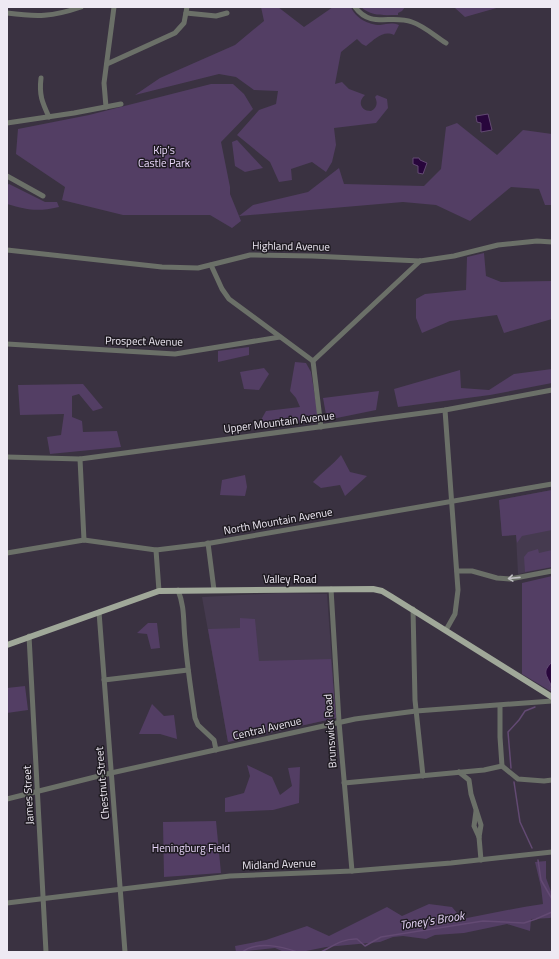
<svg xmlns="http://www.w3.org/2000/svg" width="559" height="959" font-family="'Titillium Web',sans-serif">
<rect width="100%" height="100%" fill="#3a3241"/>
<g fill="#453a4f">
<polygon points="552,490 552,567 518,574 516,535 502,536 499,500"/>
<polygon points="282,593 327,594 336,718 228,742 202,597"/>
</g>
<g fill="#533e64">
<path d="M261,7H278L304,27L333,7H351C355,18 369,25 380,25C387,24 392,22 399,25L394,35C383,30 375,39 366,46L362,44L357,39L341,52L335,84L342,82L349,89L365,95C357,102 361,111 371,111C377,108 378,103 375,97L377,95L387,99L388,108L376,123L334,128L336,145L332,162L326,172L312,162L291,169L292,180L279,182L270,162L237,135L259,110L276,104L278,91L254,90L236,77L219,74L135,95L160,78L235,45L264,21Z"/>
<path d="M361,7H405L402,11L398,13V15C385,15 372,17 361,7Z"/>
<polygon points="444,7 500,7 465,17 455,8 448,8"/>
<polygon points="211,84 233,84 244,94 253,109 221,142 230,187 230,194 239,216 253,205 308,192 339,168 344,184 424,186 441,169 446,127 457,123 497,155 523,130 552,134 552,205 545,205 539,189 511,187 470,221 436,205 403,202 239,216 241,221 232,228 210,215 123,215 62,200 65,187 16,154 18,129 89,115"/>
<polygon points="237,140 263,168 245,172 235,166 232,142"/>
<path d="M9,184L45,202H57L59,207C37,212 28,210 7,204V185Z"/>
<polygon points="484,253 486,276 501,282 552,281 552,319 504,333 497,315 450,321 422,333 416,318 416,299 425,294 466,290 467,257"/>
<polygon points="249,347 249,355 218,362 218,351"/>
<polygon points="295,362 306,363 311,372 319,421 256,429 266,411 300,407 296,398 290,391"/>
<polygon points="264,368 269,374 259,390 244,389 240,372"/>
<polygon points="552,369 552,383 490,395 398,407 394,389 460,370 461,388 489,390 514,374"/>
<polygon points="83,384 103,408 93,411 79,394 72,396 72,417 82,421 83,432 117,431 121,447 50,454 47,437 61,435 64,414 20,415 18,385"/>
<polygon points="379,391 376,410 327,420 323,398"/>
<path d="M341,455L350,472L367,476L345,496L340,485L321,488L313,482C322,472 333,465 341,455Z"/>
<polygon points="245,475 247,487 245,496 220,495 222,480"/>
<polygon points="552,490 552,530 522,536 517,543 516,535 502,536 499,500"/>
<polygon points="538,549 539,553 552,550 552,567 525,572 524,557 528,552"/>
<polygon points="552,576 552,692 522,674 522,583"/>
<polygon points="240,618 255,619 259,661 331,659 336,718 228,742 208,629 240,628"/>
<polygon points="148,623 157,623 160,648 151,649 147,634 137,633"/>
<polygon points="25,686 28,710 7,713 7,688"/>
<polygon points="152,704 164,716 174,715 177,739 160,734 139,734"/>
<polygon points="247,765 272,777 280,795 292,786 288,768 300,767 299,803 273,810 225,812 225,798 244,793 250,776"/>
<polygon points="216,821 221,873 164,877 163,822"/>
<path d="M546,861V878L552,894V917L550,918L531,919L530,931L507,924L464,933L435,935L426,939L403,936L393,937L380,942L326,947L301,952H284L275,948L236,952L235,946L266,940L307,926L329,936L387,907L402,916L429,904L452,907L462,919C489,914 515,908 543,904L541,887L535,862Z"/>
</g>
<g fill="#28063c" stroke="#634a73">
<polygon points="488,114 492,130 481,132 481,123 477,122 476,116"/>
<polygon points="413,158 419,158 420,160 427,163 423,174 418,173 418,166 413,164"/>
<path d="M552,662V691L550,687L551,685C546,674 542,672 552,662Z"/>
</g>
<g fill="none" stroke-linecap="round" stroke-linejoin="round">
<g stroke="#634a73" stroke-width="1.5">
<polyline points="511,768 508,732 519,720 525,711 535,707"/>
<polyline points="514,782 520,822 532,848"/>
<polyline points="538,860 541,880 552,899"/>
<path d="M242,952C257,941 281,946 297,952"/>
<path d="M321,952C333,946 344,938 357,939L365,946L381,937L483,921L524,923L536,919L552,912"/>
</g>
<g stroke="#6b7068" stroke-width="5">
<path d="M355,7C371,29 391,14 412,22C424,26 435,36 446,43"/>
<path d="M7,13C37,17 52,17 81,7"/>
<polyline points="186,13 216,16 227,13"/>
<polyline points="107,64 175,33 184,23 187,7"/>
<path d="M41,78C39,95 42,102 49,117"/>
<polyline points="106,107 104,83 114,7"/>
<polyline points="7,123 74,113 121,104"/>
<polyline points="7,176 43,196"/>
<polyline points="7,250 162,267 198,268 250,255 312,256 420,261 454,256 498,245 537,241 552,242"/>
<polyline points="211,265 222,289 229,299 313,361"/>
<polyline points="7,344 175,354 280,337"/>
<polyline points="445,410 458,590 455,614 446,630"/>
<polyline points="321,427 313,361 420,261"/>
<polyline points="7,457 80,459 445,410 552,390"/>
<polyline points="80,459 84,540"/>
<polyline points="208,543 214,590"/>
<polyline points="156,550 159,591"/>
<polyline points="7,553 84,540 156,550 205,544 552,484"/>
<polyline points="457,571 472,571 497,578 510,579 552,571"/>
<polyline points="331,589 339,722 352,871"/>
<path d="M178,590C185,608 183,620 185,639C187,665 191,691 195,718L198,725L214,740L216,750"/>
<polyline points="413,609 415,700 423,776"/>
<polyline points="99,612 125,952"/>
<polyline points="29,636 46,952"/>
<polyline points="104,680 188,670"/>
<polyline points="500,706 500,737 502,766"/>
<polyline points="502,766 518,779 544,781 552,780"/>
<polyline points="459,772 469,780 471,794 481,825 479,837 481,860"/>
<polyline points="344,783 484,770 502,766"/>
<polyline points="7,799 111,773 355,719 416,711 552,701"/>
<polyline points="476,811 474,826 479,837"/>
<polyline points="7,903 230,876 352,871 451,863 552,852"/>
</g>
<polyline stroke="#a0a899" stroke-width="6" points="7,645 159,591 373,589 382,591 392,597 552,697"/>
</g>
<defs><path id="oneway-shaft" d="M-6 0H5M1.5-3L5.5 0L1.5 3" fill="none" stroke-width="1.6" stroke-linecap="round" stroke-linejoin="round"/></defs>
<use stroke="#c0bfc2" href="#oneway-shaft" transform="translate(514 578) rotate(174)"/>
<g text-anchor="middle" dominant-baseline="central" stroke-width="3" stroke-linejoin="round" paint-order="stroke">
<g font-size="11" fill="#e9d7fa" stroke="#1f1b22">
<text x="164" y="150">Kip's<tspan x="164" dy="13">Castle Park</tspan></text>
<text x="191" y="848">Heningburg Field</text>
</g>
<g font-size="11" fill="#eee9f3" stroke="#1f1b22">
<text transform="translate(291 246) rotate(1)">Highland Avenue</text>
<text transform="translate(144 341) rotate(1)">Prospect Avenue</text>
<text transform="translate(279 422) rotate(-7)">Upper Mountain Avenue</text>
<text transform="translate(278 521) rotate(-10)">North Mountain Avenue</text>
<text x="290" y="579">Valley Road</text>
<text transform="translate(267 728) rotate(-13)">Central Avenue</text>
<text transform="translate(330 731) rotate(-94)">Brunswick Road</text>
<text transform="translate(102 783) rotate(-95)">Chestnut Street</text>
<text transform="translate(28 795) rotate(-93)">James Street</text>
<text transform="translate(279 864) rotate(-2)">Midland Avenue</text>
</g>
<g font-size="12" font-style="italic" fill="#e7d5f8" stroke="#1f1b22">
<text transform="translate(432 920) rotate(-9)">Toney's Brook</text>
</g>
</g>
<rect width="559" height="959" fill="none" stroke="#eee9f3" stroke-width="16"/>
</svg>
